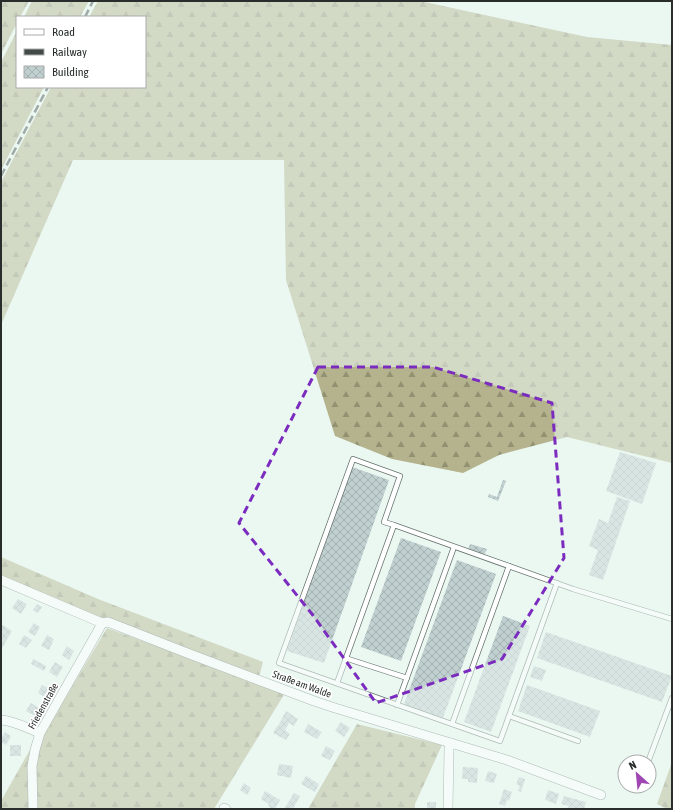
<svg xmlns="http://www.w3.org/2000/svg" width="673" height="810" font-family="'Asap Condensed',sans-serif">
<defs>
<pattern id="forest-firs" width="22" height="20" patternUnits="userSpaceOnUse"><rect width="22" height="20" fill="#b4b38d"/><path d="M5 1l3.5 6h-7zM16 11l3.5 6h-7z" fill="#929273"/></pattern>
<pattern id="building-cross-hatch" width="8" height="8" patternUnits="userSpaceOnUse"><rect width="8" height="8" fill="#c0cfcf"/><path d="M0 0l8 8M0 8l8-8" fill="none" stroke="#a5b2b2"/></pattern>
</defs>
<rect width="100%" height="100%" fill="#ebf8f2"/>
<g fill="url(#forest-firs)">
<polygon points="1,1 29,1 20,17 17,17 17,23 1,54"/>
<polygon points="32,1 89,1 80,17 24,17"/>
<polygon points="98,1 420,1 587,37 672,45 672,463 567,437 499,455 463,473 392,459 335,436 286,280 284,160 73,160 1,325 1,182 51,87 145,87 145,17 89,17"/>
<polygon points="17,31 17,87 44,87 1,170 1,62"/>
<polygon points="1,557 98,599 263,662 259,677 108,621 1,577"/>
<polygon points="107,628 285,693 214,809 35,809 35,758 42,737"/>
<polygon points="357,724 442,745 415,804 415,809 308,809"/>
<polygon points="35,741 29,809 1,809 1,801"/>
<polygon points="672,762 672,809 667,809 657,804"/>
</g>
<g fill="url(#building-cross-hatch)">
<polygon points="620,452 656,463 642,504 606,491"/>
<polygon points="352,467 389,480 324,663 287,651"/>
<polygon points="503,480 506,481 498,501 488,497 489,494 497,497"/>
<polygon points="617,497 630,501 603,580 589,575 598,550 589,546 599,519 608,523"/>
<polygon points="401,538 441,552 401,661 361,647"/>
<polygon points="470,544 487,549 484,555 468,550"/>
<polygon points="457,560 496,574 443,718 404,704"/>
<polygon points="18,599 27,604 21,614 12,608"/>
<polygon points="37,604 42,607 38,613 33,610"/>
<polygon points="503,616 530,626 491,732 464,722"/>
<polygon points="34,623 40,627 35,636 28,632"/>
<polygon points="1,624 12,631 1,650"/>
<polygon points="546,632 672,676 662,702 537,658"/>
<polygon points="24,635 32,640 26,648 19,644"/>
<polygon points="47,635 54,639 49,650 41,646"/>
<polygon points="67,646 74,651 69,660 62,655"/>
<polygon points="33,659 46,666 44,671 31,664"/>
<polygon points="55,662 63,667 57,677 49,672"/>
<polygon points="534,666 546,670 542,681 530,677"/>
<polygon points="42,685 49,688 44,697 38,693"/>
<polygon points="527,685 600,711 590,737 518,711"/>
<polygon points="31,703 39,708 35,716 26,711"/>
<polygon points="286,711 298,719 294,726 289,723 285,730 290,734 286,740 273,733 277,726 278,726"/>
<polygon points="341,722 350,728 344,737 335,731"/>
<polygon points="308,724 322,732 317,739 304,732"/>
<polygon points="5,732 11,736 6,745 1,742 1,738"/>
<rect x="10" y="745" width="11" height="11"/>
<polygon points="326,746 335,751 330,760 321,756"/>
<polygon points="279,764 293,766 291,778 277,775"/>
<polygon points="463,767 478,768 477,783 468,782 468,779 462,779"/>
<polygon points="488,771 497,774 494,783 485,781"/>
<polygon points="306,776 319,784 315,792 301,784"/>
<polygon points="519,777 525,779 521,792 518,791 520,786 516,784"/>
<polygon points="244,783 251,788 247,795 240,790"/>
<polygon points="504,789 512,792 509,801 507,800 505,806 499,804"/>
<polygon points="548,790 559,794 556,804 545,800"/>
<polygon points="265,791 280,800 275,809 272,809 268,806 269,804 261,799"/>
<polygon points="294,793 300,796 293,809 284,809"/>
<polygon points="564,796 586,802 584,809 572,809 568,808 569,806 561,804"/>
<rect x="427" y="802" width="9" height="7"/>
</g>
<g fill="none" stroke-linecap="round" stroke-linejoin="round">
<g stroke="#66726d" stroke-width="6">
<g id="lane">
<polyline points="394,525 384,522 400,476 353,459 279,663 500,741 557,583"/>
<polyline points="345,658 407,678"/>
<polyline points="337,683 394,525 573,589 672,619"/>
<polyline points="397,705 454,547"/>
<polyline points="509,716 578,741"/>
<polyline points="452,724 509,566"/>
<polyline points="648,762 672,698"/>
</g>
</g>
<g stroke="#66726d" stroke-width="10">
<g id="street">
<polyline points="1,580 102,623 108,622 187,653 314,701 335,708 507,760 601,795"/>
<path d="M1,720C15,721 27,728 40,733"/>
<polyline points="224,808 226,809"/>
<polyline points="33,809 32,766 35,750 40,733 99,629 102,623"/>
<polyline points="448,809 449,749 451,743"/>
</g>
</g>
<use href="#lane" stroke="#fff" stroke-width="4.5"/>
<use href="#street" stroke="#fff" stroke-width="9"/>
<g stroke="#434947" stroke-width="2.5" stroke-dasharray="8 4" stroke-linecap="butt">
<polyline points="85,17 93,1"/>
<polyline points="1,176 48,87"/>
</g>
</g>
<path d="M0 0H673V810H0ZM318,367H433L552,403L564,558L502,659L376,703L312,614L239,523Z" fill="#ebf8f2" fill-opacity=".55" fill-rule="evenodd"/>
<path fill="none" stroke="#7b2cbf" stroke-width="3" stroke-dasharray="8 5" stroke-linejoin="round" d="M318,367H433L552,403L564,558L502,659L376,703L312,614L239,523Z"/>
<g text-anchor="middle" dominant-baseline="central" stroke-width="3.5" stroke-linejoin="round" paint-order="stroke">
<g font-size="10" fill="#292e2c" stroke="#fff">
<text transform="translate(302 684) rotate(20)">Straße am Walde</text>
<text transform="translate(43 706) rotate(-61)">Friedenstraße</text>
</g>
</g>
<rect width="673" height="810" fill="none" stroke="#292e2c" stroke-width="4"/>
<rect x="16" y="16" width="130" height="72" fill="#ffffff" stroke="#a9abab"/>
<rect x="24" y="29" width="20" height="6" fill="#ffffff" stroke="#a9abab"/>
<text x="52" y="36" font-size="12" fill="#292e2c">Road</text>
<rect x="24" y="49" width="20" height="6" fill="#434947" stroke="#a9abab"/>
<text x="52" y="56" font-size="12" fill="#292e2c">Railway</text>
<rect x="24" y="66" width="20" height="12" fill="url(#building-cross-hatch)" stroke="#a9abab"/>
<text x="52" y="76" font-size="12" fill="#292e2c">Building</text>
<g transform="translate(637 774) rotate(333)"><circle r="19" fill="#ffffff" stroke="#a9abab"/>
<path d="M0-3L7 15L0 10L-7 15Z" fill="#a046b2"/>
<text y="-6" font-size="11" font-weight="bold" text-anchor="middle" fill="#292e2c">N</text>
</g>
</svg>
